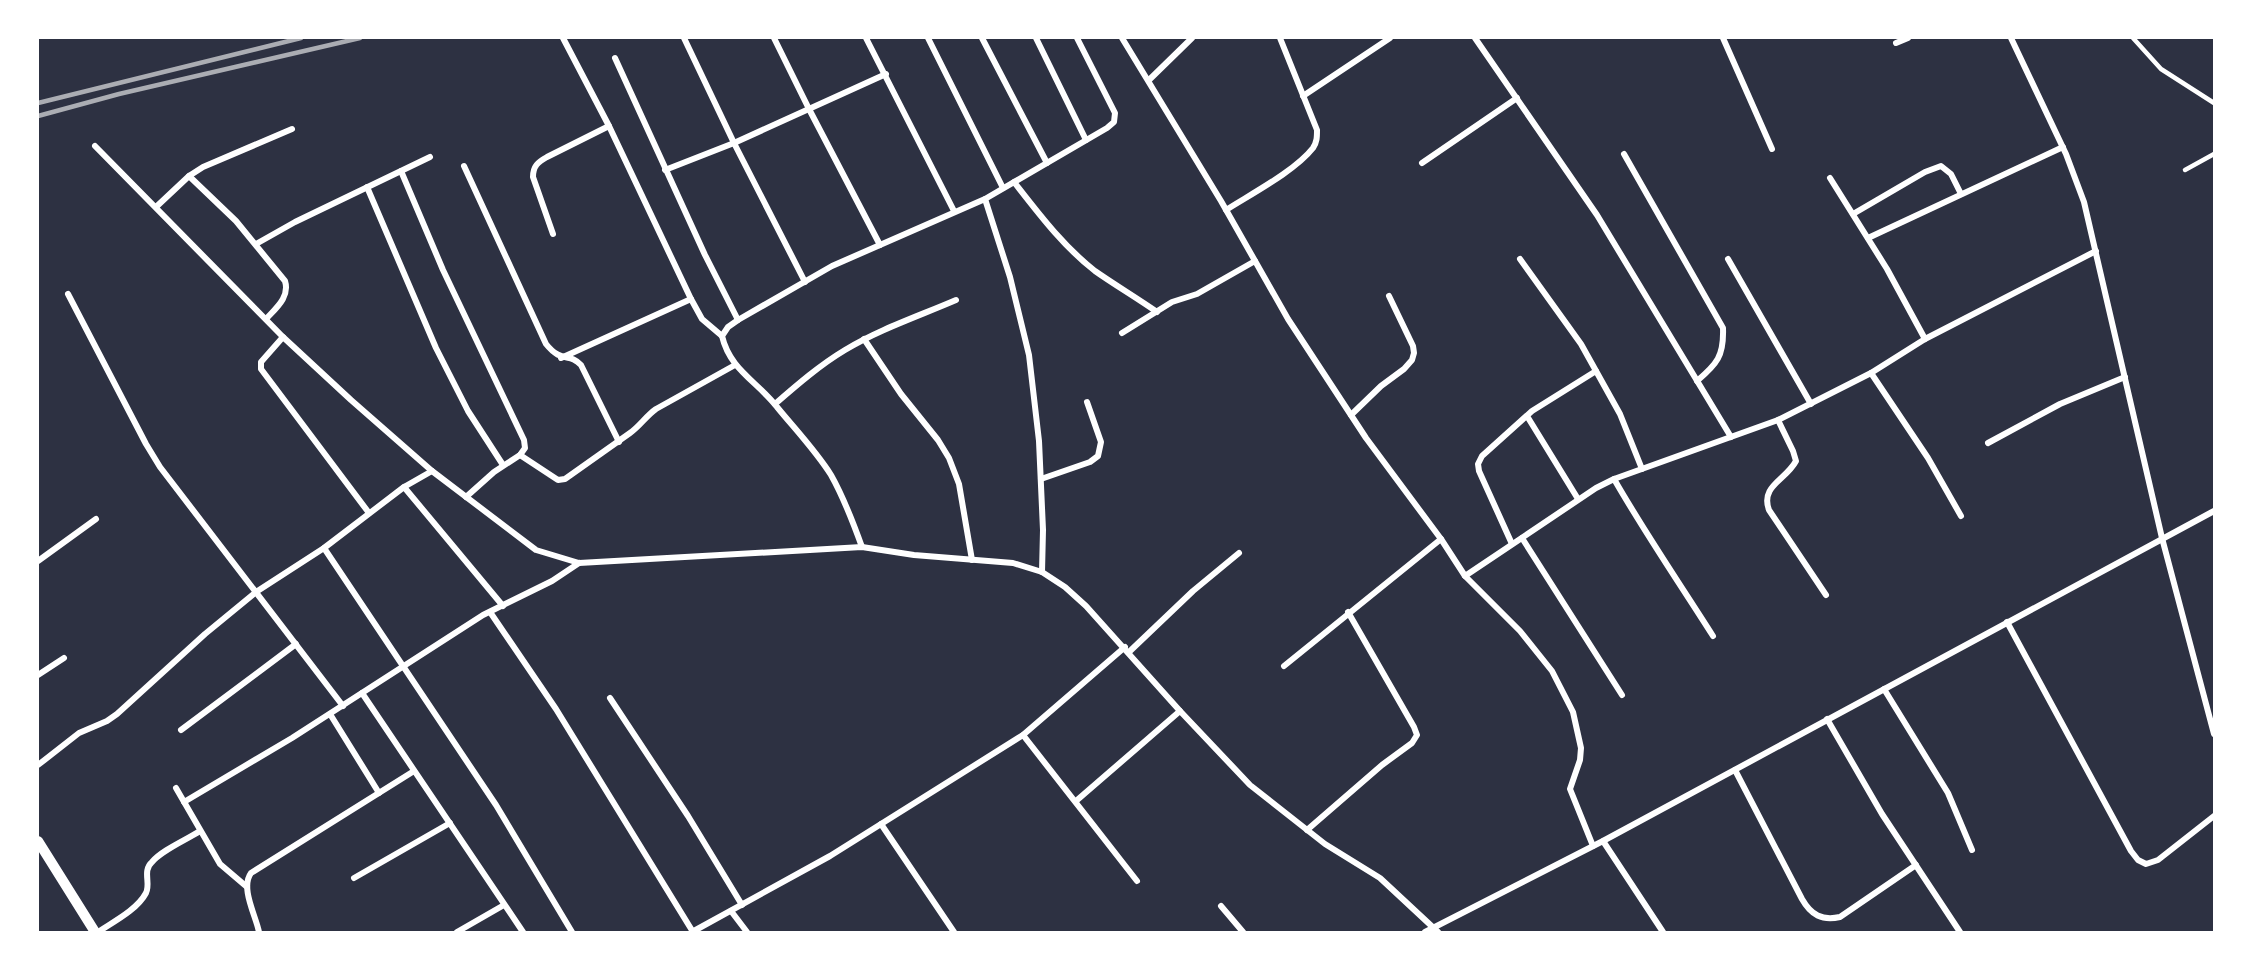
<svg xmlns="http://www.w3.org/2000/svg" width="2252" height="970" font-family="'Roboto Serif',serif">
<rect width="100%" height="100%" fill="#2d3142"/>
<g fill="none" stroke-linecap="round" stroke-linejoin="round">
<g stroke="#fff" stroke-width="4.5">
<polyline points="2133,38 2161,69 2214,103"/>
<polyline points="2185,170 2214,154"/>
</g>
<g stroke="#fff" stroke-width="6">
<polyline points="563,38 609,126 691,299 702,319 722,336"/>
<polyline points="684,38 734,143 805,282"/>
<polyline points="774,38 809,109 880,245"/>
<polyline points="866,38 954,211"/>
<polyline points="928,38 1003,188"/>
<polyline points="982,38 1047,163"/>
<polyline points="1036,38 1086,140"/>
<polyline points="1122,38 1221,201 1288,319 1366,438 1441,539 1465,576 1520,631 1552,671 1573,712 1581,748 1580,760 1570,789 1593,846"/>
<polyline points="1475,38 1597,215 1731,437"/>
<polyline points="1723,38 1772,149"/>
<polyline points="2011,38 2066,154 2084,202 2162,538 2214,734"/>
<polyline points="1896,43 1908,38"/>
<polyline points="615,58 705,255 738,320"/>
<polyline points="1149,80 1192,38"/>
<polyline points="1303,96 1390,38"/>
<polyline points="95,146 283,337 351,400 432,471 536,550 579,563 862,547 914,555 1013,563 1042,572 1065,587 1086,606 1180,711 1250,785 1325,844 1380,878 1438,932"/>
<path d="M1624,154L1723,328C1724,356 1717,364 1697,381"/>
<polyline points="1422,163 1517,98"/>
<path d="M464,166L546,344C562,364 569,352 581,365L619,442"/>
<polyline points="665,170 734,143 886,74"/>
<polyline points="401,171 443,270 524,440 525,448 520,455 494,472 466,497"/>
<path d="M189,176L236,221L285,281C290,297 276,308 266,319"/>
<polyline points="1830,178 1887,269 1925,339"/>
<path d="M1014,182C1039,214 1063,246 1095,271C1115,285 1137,298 1157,312"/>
<polyline points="367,187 436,348 468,411 503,465"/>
<polyline points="985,199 1010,277 1029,355 1039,441 1043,530 1042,572"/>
<polyline points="156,207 189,176 203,167 292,129"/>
<path d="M1226,210C1251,194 1295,171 1313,148C1317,142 1317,137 1317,130L1280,38"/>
<polyline points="1853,214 1925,172 1941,166 1951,174 1961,194"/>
<path d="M553,234L533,177C533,166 538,162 547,157L609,126"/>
<polyline points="1868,238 2063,147"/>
<polyline points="256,244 295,222 430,157"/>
<polyline points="1520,259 1581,344 1620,414 1642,469"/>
<polyline points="1728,259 1811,404"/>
<polyline points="68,294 146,444 160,467 343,706"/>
<polyline points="1122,333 1172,302 1197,294 1255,261"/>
<polyline points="283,337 261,362 261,369 369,513"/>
<polyline points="864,339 901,394 938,440 949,458 959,484 972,560"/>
<polyline points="561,358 691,299"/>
<polyline points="1871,373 1928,458 1961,516"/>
<path d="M775,404C798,384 820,365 845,350C880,329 919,316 956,300"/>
<polyline points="1351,415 1381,386 1404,369 1412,360 1414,353 1413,346 1389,296"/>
<polyline points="1527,416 1578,499"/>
<path d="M1778,420L1793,451L1796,461C1786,480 1760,486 1769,510L1826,595"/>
<polyline points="1988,443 2060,404 2125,377"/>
<path d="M520,455L558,480L565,479L630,433C640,426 646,416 656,409L735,365"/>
<polyline points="1041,479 1090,462 1098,456 1101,442 1087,402"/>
<path d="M1614,479C1645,533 1680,584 1713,636"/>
<polyline points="404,487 503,606"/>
<polyline points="1522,538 1622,695"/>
<polyline points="1512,544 1479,471 1478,464 1482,456 1532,411 1596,371"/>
<path d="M862,547C853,522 844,498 831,475C816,451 795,429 777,407C757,381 730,370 722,336L728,327L738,320L832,266L985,199L1107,128L1114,122L1115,113L1077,38"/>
<polyline points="324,548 496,805 572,932"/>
<polyline points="38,561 96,519"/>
<polyline points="1465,576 1596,488 1614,479 1778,420 1871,373 1925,339 2096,251"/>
<polyline points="490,612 556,709 693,932"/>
<polyline points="2007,622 2131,851 2138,860 2146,864 2158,860 2214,816"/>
<polyline points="1129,652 1193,591 1239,553"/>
<polyline points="1284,666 1441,539"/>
<polyline points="38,675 64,658"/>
<polyline points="1884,689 1948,793 1972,850"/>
<polyline points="362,693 523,932"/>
<polyline points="610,698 688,816 742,905"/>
<polyline points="330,714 379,793"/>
<polyline points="1827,719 1882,814 1960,932"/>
<polyline points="181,730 296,644"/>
<polyline points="1023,735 1137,881"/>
<polyline points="38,765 79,733 107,721 117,714 205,634 256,592 324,548 404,487 432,471"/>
<path d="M1735,770L1802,899C1811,915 1822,921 1840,917L1916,865"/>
<polyline points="176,788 220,864 247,887"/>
<polyline points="1076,801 1180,711"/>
<polyline points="184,802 292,738 483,615 552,581 579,563"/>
<polyline points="881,824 954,932"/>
<polyline points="1307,830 1382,765 1412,743 1417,735 1414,727 1348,612"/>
<polyline points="1603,841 1663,932"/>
<polyline points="354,878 450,823"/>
<polyline points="1221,906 1243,932"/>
<polyline points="731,911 747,932"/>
<path d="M98,932C113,922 137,910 146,893C151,883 142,871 152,862C162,850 186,840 200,831"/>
<path d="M259,932C256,916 240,888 251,873L414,771"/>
<polyline points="457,932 504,905"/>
<polyline points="692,932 830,856 1023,735 1125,647"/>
<polyline points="1425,932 1603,841 2214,511"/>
</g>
<polyline stroke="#fff" stroke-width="10" points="38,841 95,932"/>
<g stroke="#abadb3" stroke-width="4.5">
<polyline points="38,103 301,38"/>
<polyline points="38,116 119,94 360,38"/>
</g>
</g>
<rect width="2252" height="970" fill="none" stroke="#ffffff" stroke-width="78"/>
</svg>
